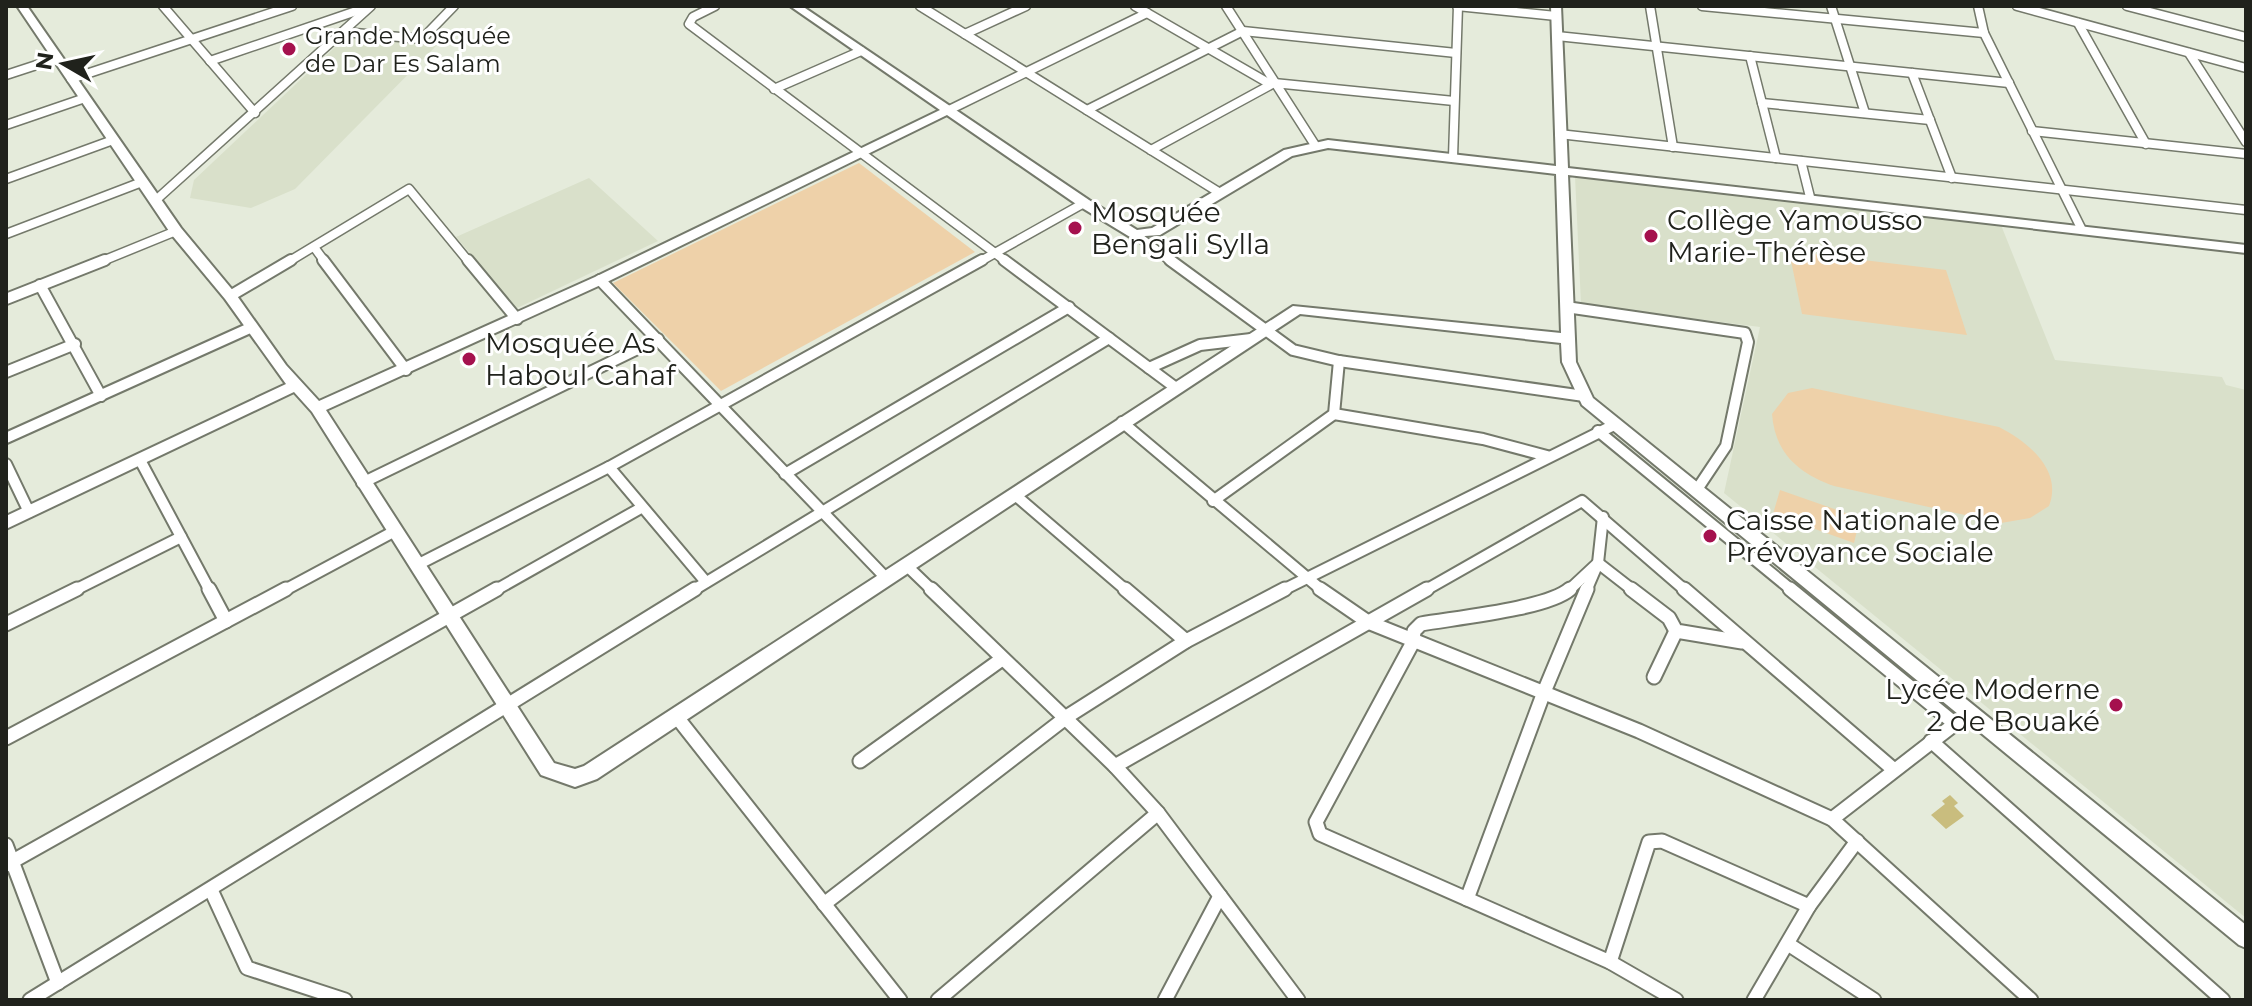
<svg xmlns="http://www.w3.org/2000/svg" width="2252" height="1006" font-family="Montserrat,sans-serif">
<rect width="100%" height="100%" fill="#e5ebdb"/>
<g fill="#d9e0ca">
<polygon points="349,34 440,42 295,189 251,208 190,198 194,180"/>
<polygon points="1575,176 2001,225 2055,360 2222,377 2226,385 2246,390 2246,918 1724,493 1760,327 1581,304"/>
<polygon points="589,178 658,241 517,308 456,237"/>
</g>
<g fill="#eed1a9">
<polygon points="859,163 975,252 721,391 613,283"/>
<polygon points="1789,251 1946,270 1967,335 1802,314"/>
<path d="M1812,388L1999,427C2028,442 2063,470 2049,506L2030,518L2001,523L1834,486C1798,473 1775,453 1772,414L1788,393Z"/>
<polygon points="1780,490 1860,518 1854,543 1773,514"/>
</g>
<polygon fill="#c9bd7e" points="1950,795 1958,803 1954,806 1964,816 1946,829 1931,815 1945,804 1942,801"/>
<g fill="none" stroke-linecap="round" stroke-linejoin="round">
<g stroke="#74796b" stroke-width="11">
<g id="street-far2">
<polyline points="163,6 255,113"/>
<polyline points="715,6 693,17 689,24 1007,262"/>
<polyline points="920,6 1220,193"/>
<polyline points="1135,6 1270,84"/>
<polyline points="1226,6 1315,145"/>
<polyline points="1457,6 1556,16"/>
<polyline points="1650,6 1673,147"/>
<polyline points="1702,6 1984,33"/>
<polyline points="1831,6 1865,113"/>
<polyline points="1978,6 1984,33 2081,228"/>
<polyline points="2017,6 2246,68"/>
<polyline points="2127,6 2246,37"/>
<polyline points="2078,23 2146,144"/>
<polyline points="344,32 422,39 454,6"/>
<polyline points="965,34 1026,6"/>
<polyline points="1557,36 2009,83"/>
<polyline points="2189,53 2246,142"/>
<polyline points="1750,56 1776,158"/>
<polyline points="210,61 368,7"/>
<polyline points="1912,73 1952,178"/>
<polyline points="6,75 58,58"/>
<polyline points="71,79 292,6"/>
<polyline points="774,89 861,51"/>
<polyline points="1762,103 1930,120"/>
<polyline points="949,110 1147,13"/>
<polyline points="1087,110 1243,31 1456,53"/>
<polyline points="6,125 85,98"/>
<polyline points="2032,131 2246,154"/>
<polyline points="1559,134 2246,210"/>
<polyline points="1151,150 1274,83 1454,101"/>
<polyline points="1453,157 1458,6"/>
<polyline points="1801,161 1810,197"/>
<polyline points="6,179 113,140"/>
<polyline points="156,200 371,6"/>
<polyline points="6,234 142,182"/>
<polyline points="1135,234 1172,262"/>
<polyline points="314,247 325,262"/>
<polyline points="100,262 176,231"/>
<polyline points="288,262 409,189 469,262"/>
<polyline points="979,262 1084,203"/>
</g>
</g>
<g stroke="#74796b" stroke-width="14">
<g id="street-far1">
<polyline points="323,260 406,370"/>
<polyline points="468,260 517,319"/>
<polyline points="1004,260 1176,388"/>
<polyline points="1170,260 1293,350 1339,361 1584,396"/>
<polyline points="600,280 886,578"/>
<polyline points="40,285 101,396"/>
<polyline points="230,296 291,260"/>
<polyline points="6,299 105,260"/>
<polyline points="1566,307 1745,333 1748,342 1726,446 1696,491"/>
<polyline points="1149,368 1200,345 1251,339"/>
<polyline points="6,372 75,344"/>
<polyline points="1334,414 1483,439 1547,456"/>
<polyline points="1122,422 1323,591"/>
<polyline points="1598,431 1793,591"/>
<polyline points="6,438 252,327"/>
<polyline points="140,460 210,591"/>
<polyline points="6,464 29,512"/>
<polyline points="609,467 706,582"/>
<polyline points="785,474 1069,307"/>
<polyline points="362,483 658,339"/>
<polyline points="1014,494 1127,591"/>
<polyline points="1213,501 1334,414 1339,361"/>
<polyline points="417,565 609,467 982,260"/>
<polyline points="906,565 933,591"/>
<polyline points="73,591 181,537"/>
<polyline points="283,591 393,532"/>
<polyline points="494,591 641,508"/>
<polyline points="692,591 1109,338"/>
<polyline points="1281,591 1614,425"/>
<polyline points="1424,591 1582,501 1686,591"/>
<polyline points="1568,591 1598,563 1634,591"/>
<polyline points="1586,591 1598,563 1603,517"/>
</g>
</g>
<g stroke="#74796b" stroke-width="17">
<g id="street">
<polyline points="209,589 226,621"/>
<polyline points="931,589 1115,766 1158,813 1298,1000"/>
<polyline points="1125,589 1186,641"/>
<polyline points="1320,589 1368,622 1639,731 1832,819 2031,1000"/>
<path d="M1570,589C1547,609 1454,618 1421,624L1414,631L1413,642L1316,822L1320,834L1610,962L1676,1000"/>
<polyline points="1631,589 1669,618 1676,631 1742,642"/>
<polyline points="1684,589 1893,769"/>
<polyline points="1790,589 1954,723"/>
<polyline points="6,624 77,589"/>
<polyline points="1654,677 1676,631"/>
<polyline points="676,716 900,1000"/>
<polyline points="6,738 286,589"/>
<polyline points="1931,741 2223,1000"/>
<polyline points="860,761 1002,659"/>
<polyline points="1115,766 1427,589"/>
<polyline points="1832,819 1969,713"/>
<polyline points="6,845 58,983"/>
<polyline points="6,865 497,589"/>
<polyline points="211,890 247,968 345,1000"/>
<polyline points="1467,899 1544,692 1587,589"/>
<polyline points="824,904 1068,716 1186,641 1285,589"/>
<polyline points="1788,944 1874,1000"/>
<polyline points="1610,962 1649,842 1662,841 1809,906"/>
<polyline points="30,1000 695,589"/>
<polyline points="938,1000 1158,813"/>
<polyline points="1165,1000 1220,896"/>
<polyline points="1754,1000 1809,906 1857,841"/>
</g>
</g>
<g stroke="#74796b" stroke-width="4">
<path id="secondary" d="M17,6H27L181,228L235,293L286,365L319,401L595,277L940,110L790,6H802L1089,200L1137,230L1152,228L1284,150L1328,140L1556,166L1551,6H1561L1568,168L2246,245V253L1568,175L1576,362L1593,398L2246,925V948L2239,945L1582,405L1562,362L1561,343L1300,314L597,779L575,787L541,775L312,412L294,392L6,529V516L286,384L225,299L171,234ZM947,115L1079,206L1130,237L1160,235L1292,156L1328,148L1556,174L1561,333L1293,306L584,766L575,769L554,763L326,410L605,283Z"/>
</g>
<use href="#street-far2" stroke="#fff" stroke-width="8"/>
<use href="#street-far1" stroke="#fff" stroke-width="10"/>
<use href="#street" stroke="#fff" stroke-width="13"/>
<use href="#secondary" fill="#fff" fill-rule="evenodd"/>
</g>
<g fill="#a5114e" stroke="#fff" stroke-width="3">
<circle cx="289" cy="49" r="8"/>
<circle cx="1075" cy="228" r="8"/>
<circle cx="1651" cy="236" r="8"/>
<circle cx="469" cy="359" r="8"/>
<circle cx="1710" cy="536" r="8"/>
<circle cx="2116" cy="705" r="8"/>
</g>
<g text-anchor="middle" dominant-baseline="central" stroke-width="6" stroke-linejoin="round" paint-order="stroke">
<g font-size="24" fill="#20221c" stroke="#fff" text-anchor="start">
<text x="305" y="35">Grande Mosquée<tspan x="305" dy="28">de Dar Es Salam</tspan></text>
</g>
<g font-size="28" fill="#20221c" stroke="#fff" text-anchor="start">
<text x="1091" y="212">Mosquée<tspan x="1091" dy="32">Bengali Sylla</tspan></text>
<text x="1667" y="220">Collège Yamousso<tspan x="1667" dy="32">Marie-Thérèse</tspan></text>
<text x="485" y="343">Mosquée As<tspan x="485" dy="32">Haboul Cahaf</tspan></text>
<text x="1726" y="520">Caisse Nationale de<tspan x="1726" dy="32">Prévoyance Sociale</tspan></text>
<text x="2100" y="689" text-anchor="end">Lycée Moderne<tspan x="2100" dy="32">2 de Bouaké</tspan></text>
</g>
</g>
<rect width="2252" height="1006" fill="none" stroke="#20221c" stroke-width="16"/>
<g transform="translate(64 64) rotate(279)" stroke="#ffffff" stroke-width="6" paint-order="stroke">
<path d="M0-6L14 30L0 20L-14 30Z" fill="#20221c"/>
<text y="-12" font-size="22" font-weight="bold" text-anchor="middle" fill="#20221c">N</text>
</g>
</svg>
